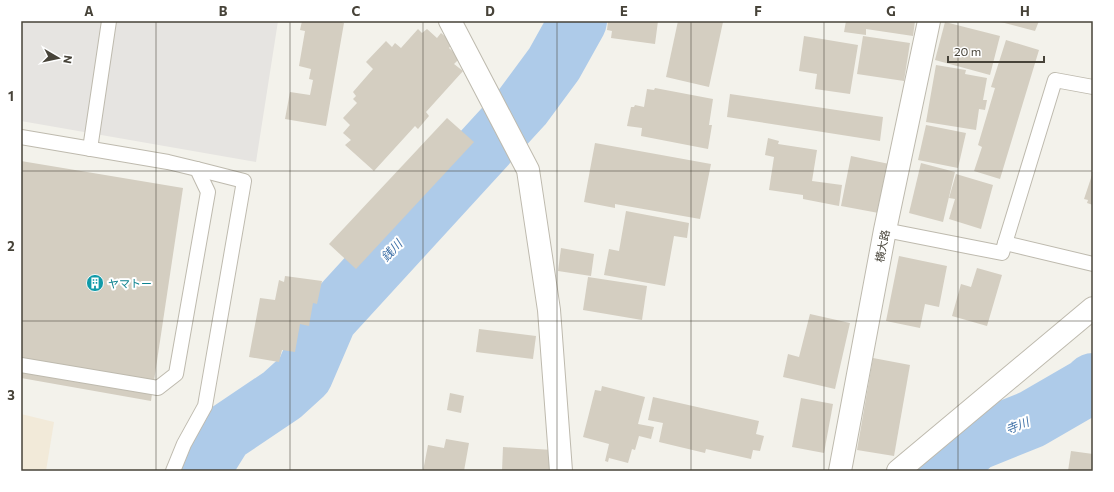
<svg xmlns="http://www.w3.org/2000/svg" width="1114" height="492" font-family="Commissioner,'Noto Sans JP',sans-serif">
<rect width="100%" height="100%" fill="#f3f2eb"/>
<polygon fill="#f2ead9" points="21,414 54,422 46,471 21,471"/>
<polygon fill="#e6e4e1" points="21,21 278,21 256,162 21,121"/>
<g fill="none" stroke-linecap="round" stroke-linejoin="round">
<g stroke="#aecbe9" stroke-width="58">
<polyline points="201,471 224,434 282,395 304,375 328,319 523,106 554,64 578,21"/>
<polyline points="943,471 975,442 1032,419 1089,386 1093,382"/>
</g>
</g>
<g fill="#d4cec1">
<polygon points="302,21 339,21 344,23 326,126 285,119 290,92 310,95 313,80 309,79 311,69 299,66 305,31 300,30"/>
<polygon points="608,21 658,21 655,44 611,38 612,31 607,30"/>
<polygon points="678,21 723,22 709,87 666,77"/>
<polygon points="846,21 915,21 913,36 866,29 866,35 844,32"/>
<polygon points="997,21 1039,21 1035,31"/>
<polygon points="945,22 1000,36 990,75 935,60"/>
<polygon points="418,29 422,33 427,29 437,38 441,33 453,43 449,48 460,58 454,64 463,71 426,112 429,116 418,129 415,126 374,171 345,145 351,140 343,133 350,125 343,118 357,103 353,99 356,96 353,92 373,69 366,62 386,41 392,47 395,43 401,48"/>
<polygon points="804,36 858,45 850,94 815,89 817,74 799,71"/>
<polygon points="863,36 910,43 904,81 857,74"/>
<polygon points="1006,40 1039,50 1000,179 974,171 982,147 978,145 995,88 991,87"/>
<polygon points="936,65 966,70 965,74 987,78 983,100 987,100 985,110 979,109 976,130 926,122"/>
<polygon points="655,88 713,99 709,125 712,125 708,149 641,136 642,128 627,126 631,107 634,107 635,105 644,107 647,89 654,90"/>
<polygon points="730,94 883,117 880,141 727,117"/>
<polygon points="447,118 474,142 356,269 329,244"/>
<polygon points="926,125 966,133 958,168 918,160"/>
<polygon points="768,138 779,141 778,144 817,150 812,181 842,185 839,206 803,199 803,195 769,190 774,157 765,155"/>
<polygon points="595,143 711,164 700,219 615,204 615,208 584,202"/>
<polygon points="851,156 894,165 884,214 841,206"/>
<polygon points="21,161 183,188 151,401 21,378"/>
<polygon points="921,163 955,172 943,222 909,213"/>
<polygon points="1093,172 1093,205 1087,203 1088,200 1084,199"/>
<polygon points="956,174 993,185 981,229 949,219 955,199 949,198"/>
<polygon points="626,211 689,223 687,238 674,236 665,286 604,275 609,249 619,251"/>
<polygon points="561,248 594,254 591,276 558,271"/>
<polygon points="899,256 947,266 939,307 925,304 920,328 886,321"/>
<polygon points="977,268 1002,275 987,326 952,316 961,284 971,287"/>
<polygon points="285,276 322,281 317,304 313,303 309,326 300,324 295,352 282,350 279,362 249,357 260,298 275,300 279,280 284,282"/>
<polygon points="588,277 647,286 642,320 583,310"/>
<polygon points="810,314 850,323 835,389 783,377 788,354 799,357"/>
<polygon points="479,329 536,336 533,359 476,352"/>
<polygon points="873,358 910,365 894,456 857,450"/>
<polygon points="602,386 645,397 638,424 654,427 651,439 639,436 635,450 632,449 628,463 609,458 608,462 605,461 609,444 583,437 595,390 601,391"/>
<polygon points="450,393 464,396 461,413 447,410"/>
<polygon points="653,397 759,421 756,434 764,436 760,451 753,450 751,459 706,449 705,453 659,442 663,423 648,420"/>
<polygon points="801,398 833,404 824,453 792,447"/>
<polygon points="446,439 469,443 464,471 423,471 428,445 444,448"/>
<polygon points="503,447 553,450 551,471 502,471"/>
<polygon points="1071,451 1093,454 1093,471 1068,471"/>
</g>
<g fill="none" stroke-linecap="round" stroke-linejoin="round">
<g stroke="#bebaae" stroke-width="16">
<g id="lane">
<polyline points="21,137 168,162 197,169 208,192 176,374 158,388 21,365"/>
<polyline points="90,149 109,21"/>
<polyline points="885,230 1002,253 1055,80 1093,87"/>
<polyline points="1005,243 1093,264"/>
<polyline points="173,471 184,444 205,406 244,181 197,169"/>
</g>
</g>
<g stroke="#bebaae" stroke-width="24">
<g id="street">
<polyline points="450,21 528,170 549,310 561,471"/>
<polyline points="840,471 885,230 929,21"/>
<polyline points="898,471 1093,308"/>
</g>
</g>
<use href="#lane" stroke="#fff" stroke-width="14"/>
<use href="#street" stroke="#fff" stroke-width="22"/>
</g>
<path fill="none" stroke="#474339" stroke-width="1" stroke-opacity="0.55" d="M156,21V471M290,21V471M423,21V471M557,21V471M691,21V471M824,21V471M958,21V471M21,171H1093M21,321H1093"/>
<defs>
<g id="building-disc" transform="scale(0.9)"><circle r="9.5" fill="#0f9aa8" stroke="#fff"/><path d="M-4-6H4V6H1V3H-1V6H-4ZM-2.5-4.3h1.7v1.8h-1.7ZM.8-4.3h1.7v1.8H.8ZM-2.5-1h1.7V.8h-1.7ZM.8-1h1.7V.8H.8Z" fill="#fff"/></g>
</defs>
<g fill-rule="evenodd">
<use href="#building-disc" x="95" y="283"/>
</g>
<g text-anchor="middle" dominant-baseline="central" stroke-width="4" stroke-linejoin="round" paint-order="stroke">
<g font-size="11" fill="#474339" stroke="#fff">
<text transform="translate(882 246) rotate(-79)">横大路</text>
</g>
<g font-size="11" fill="#0d838f" stroke="#fff" text-anchor="start">
<text x="108" y="283">ヤマトー</text>
</g>
<g font-size="12" font-style="italic" fill="#3e70a7" stroke="#fff">
<text transform="translate(391 250) rotate(-47)">銭川</text>
<text transform="translate(1017 425) rotate(-22)">寺川</text>
</g>
</g>
<rect width="1114" height="492" fill="none" stroke="#ffffff" stroke-width="44"/>
<g transform="translate(58 58) rotate(99)" stroke="#ffffff" stroke-width="3" paint-order="stroke">
<path d="M0-3L7 15L0 10L-7 15Z" fill="#474339"/>
<text y="-6" font-size="11" font-weight="bold" text-anchor="middle" fill="#474339">N</text>
</g>
<path d="M948 56v6h96v-6" fill="none" stroke="#474339" stroke-width="2"/>
<text x="954" y="56" font-size="12" fill="#474339" stroke="#ffffff" stroke-width="3" paint-order="stroke">20 m</text>
<rect x="22" y="22" width="1070" height="448" fill="none" stroke="#474339" stroke-width="1.5"/>
<g font-size="13" text-anchor="middle" font-weight="bold" fill="#474339">
<text x="89" y="16">A</text>
<text x="223" y="16">B</text>
<text x="356" y="16">C</text>
<text x="490" y="16">D</text>
<text x="624" y="16">E</text>
<text x="758" y="16">F</text>
<text x="891" y="16">G</text>
<text x="1025" y="16">H</text>
<text x="11" y="101">1</text>
<text x="11" y="251">2</text>
<text x="11" y="400">3</text>
</g>
</svg>
